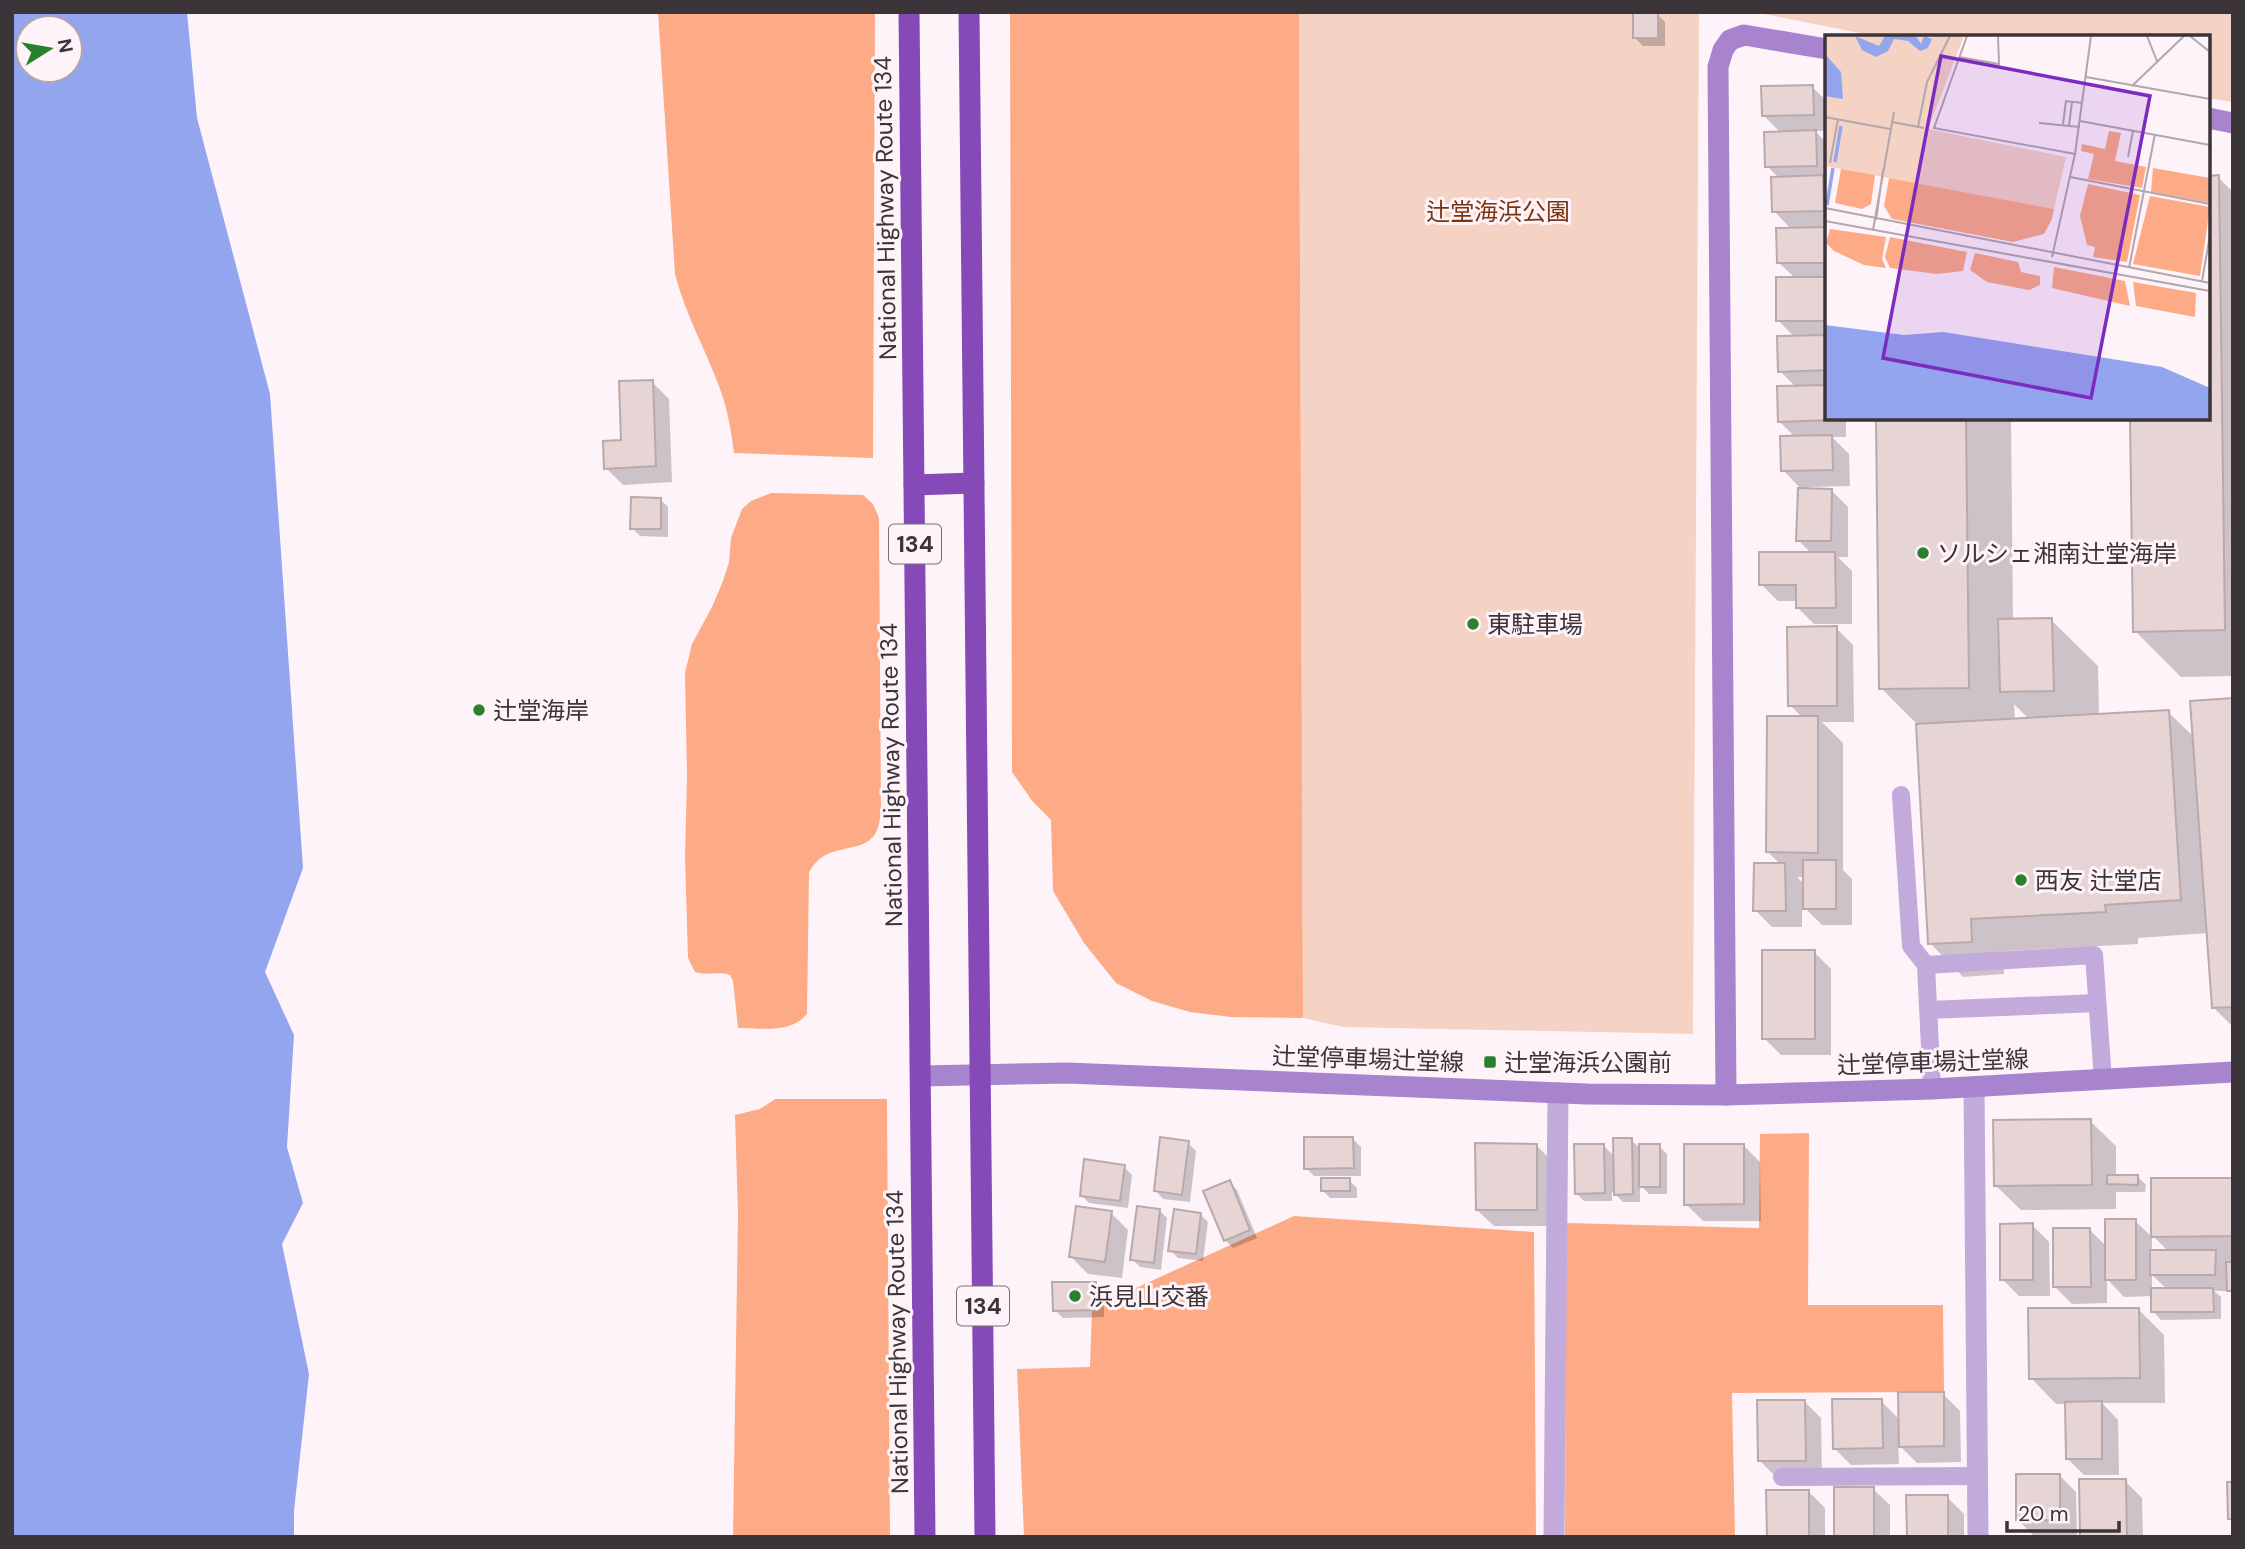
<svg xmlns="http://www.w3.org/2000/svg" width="2245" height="1549" font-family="'DM Sans','Noto Sans JP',sans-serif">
<rect width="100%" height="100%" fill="#fff3fa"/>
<g fill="#f4d3c5">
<polygon points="1299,12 1699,12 1693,1034 1343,1027 1303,1018"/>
<polygon points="1754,12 2233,12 2233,102 2208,98 2208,37 1879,37"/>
</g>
<g fill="#fdab86">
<path d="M658,12H875L873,458L734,453C731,431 728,410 720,389C706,350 685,314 675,274Z"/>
<polygon points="1010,12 1299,12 1303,1018 1231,1017 1190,1012 1152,1001 1116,983 1084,943 1053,891 1051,820 1033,802 1012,772"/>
<path d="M771,493L863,495L873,504L879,518L881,812C880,819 879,828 875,834C861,856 825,840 809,873L807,1014C790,1034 763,1028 738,1028L733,981L730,975C718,971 707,976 695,972L688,958L685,857L687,776L685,673L692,644L712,607L723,581L729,562L731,538L742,509L751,501Z"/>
<polygon points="775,1099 887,1099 890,1537 733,1537 738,1214 735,1115 760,1109"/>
<polygon points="1809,1133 1808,1305 1943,1305 1944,1392 1732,1393 1735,1537 1565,1537 1566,1223 1759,1228 1760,1134"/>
<polygon points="1294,1216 1534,1232 1536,1537 1024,1537 1017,1369 1090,1367 1092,1308"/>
</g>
<path fill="#94a5ef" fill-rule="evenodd" d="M12,12H187L197,118L270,394L303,868L265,972L294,1035L287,1147L303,1203L282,1244L309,1374L294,1511V1537H12ZM28,28H70V70H28Z"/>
<g fill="#0003" fill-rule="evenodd">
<polygon points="1657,14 1665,22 1665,46 1643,46 1635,38"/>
<polygon points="1812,87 1827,101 1827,131 1815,131 1827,143 1827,418 1846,418 1846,437 1832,437 1849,454 1850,486 1809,487 1809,490 1831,490 1848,507 1848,557 1838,557 1852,571 1852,624 1814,624 1797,607 1797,601 1778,601 1761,584 1812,554 1798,540 1802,490 1783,470 1796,438 1779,421 1797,388 1780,371 1795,338 1778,320 1795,278 1778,262 1792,230 1774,211 1779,178 1767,166 1781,133 1764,116"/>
<polygon points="2218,177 2233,192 2233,676 2181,677 2135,631 2208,418"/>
<polygon points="652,382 669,399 672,482 623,485 606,468 623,441"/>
<path d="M1878,418H2011L2013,620H2051L2098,666L2099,716L2168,712L2195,738L2233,700V1027L2214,1008L2208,933L2138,938V944L2003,951L2004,974L1963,977L1930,943L1918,725L1881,688ZM2014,704L2029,719L2015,720Z"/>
<polygon points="660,499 668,507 668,537 640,536 632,528"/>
<path d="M1836,628L1853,645L1854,722H1822L1843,743V870L1852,879V925H1822L1802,905V927H1772L1755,910L1781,865L1768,852L1802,717L1790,705ZM1797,877H1805V885Z"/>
<polygon points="1814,952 1831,969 1831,1055 1781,1055 1764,1038"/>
<polygon points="2090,1121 2116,1146 2116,1177 2138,1177 2146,1185 2145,1192 2116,1192 2116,1209 2021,1210 1995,1185"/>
<polygon points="1353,1139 1361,1147 1361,1176 1314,1176 1306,1168"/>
<polygon points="1631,1140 1641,1149 1659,1146 1667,1154 1667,1194 1649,1194 1640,1185 1640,1202 1623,1202 1612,1191 1612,1201 1584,1201 1576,1193 1604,1146 1615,1157"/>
<polygon points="1188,1143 1196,1151 1190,1202 1163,1199 1155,1190"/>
<polygon points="1536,1145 1553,1162 1553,1226 1494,1226 1477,1210"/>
<polygon points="1743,1145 1760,1162 1761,1221 1703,1221 1686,1204"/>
<polygon points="1124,1167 1132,1175 1128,1208 1089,1203 1081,1195"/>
<path d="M2233,1179V1294L2229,1291H2214L2221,1297V1319L2161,1320L2153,1311L2152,1296L2124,1297L2107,1279V1303L2072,1304L2055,1287L2089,1229L2107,1247L2135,1221L2152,1237V1252H2169L2153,1236ZM2152,1275L2167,1289L2152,1290Z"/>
<polygon points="1349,1180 1357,1188 1357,1198 1330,1198 1322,1190"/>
<polygon points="1229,1182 1237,1190 1257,1238 1233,1248 1225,1240"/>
<polygon points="1159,1210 1167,1218 1161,1270 1140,1267 1132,1259"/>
<polygon points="1111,1213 1128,1230 1122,1278 1088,1274 1071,1257"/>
<polygon points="1200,1214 1208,1222 1203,1261 1178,1258 1170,1250"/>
<polygon points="2032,1225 2049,1242 2050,1296 2019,1296 2002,1279"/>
<polygon points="1096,1284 1104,1292 1104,1317 1063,1318 1055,1310"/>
<polygon points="2138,1309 2164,1335 2165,1403 2102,1403 2118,1420 2119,1475 2084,1475 2067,1458 2067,1404 2056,1404 2031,1378"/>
<polygon points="1943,1394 1960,1411 1961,1462 1917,1463 1898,1444 1899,1464 1851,1465 1834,1448 1881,1401 1900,1420"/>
<polygon points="1804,1401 1821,1418 1822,1477 1777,1478 1760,1461"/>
<polygon points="2059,1475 2076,1492 2077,1537 2035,1537 2018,1520"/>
<polygon points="2125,1481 2142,1498 2143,1537 2082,1537"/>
<polygon points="1873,1489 1890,1505 1890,1537 1836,1537"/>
<polygon points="1808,1491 1825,1508 1825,1537 1769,1537"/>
<polygon points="1947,1497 1964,1514 1964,1537 1909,1537"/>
</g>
<g fill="#e7d5d6" stroke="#baa9aa" stroke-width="2">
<rect x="1633" y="12" width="25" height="26"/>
<polygon points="1813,85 1814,115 1762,116 1761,86"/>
<polygon points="1816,130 1817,166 1765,167 1764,132"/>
<polygon points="1823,175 1824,211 1772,212 1771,177"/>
<polygon points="2219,175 2225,630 2133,632 2130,418 2208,418 2208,176"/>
<polygon points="1827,227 1827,263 1777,263 1776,228"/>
<rect x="1776" y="277" width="51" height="44"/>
<polygon points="1827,335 1827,370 1778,372 1777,336"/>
<polygon points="653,380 656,466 604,469 603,441 621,440 619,381"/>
<polygon points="1827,385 1827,418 1830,418 1830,420 1778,422 1777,386"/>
<polygon points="1876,418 1966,418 1969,688 1879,689"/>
<polygon points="1832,435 1833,470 1781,471 1780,436"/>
<polygon points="1798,488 1832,489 1831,541 1796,541"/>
<polygon points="631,497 661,498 661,529 630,529"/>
<polygon points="1759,552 1835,552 1836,608 1796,608 1796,585 1759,585"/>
<polygon points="2052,618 2054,691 2000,692 1998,619"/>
<polygon points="1837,626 1837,706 1788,706 1787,627"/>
<polygon points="2233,698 2233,1007 2212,1008 2190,701"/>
<polygon points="2169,710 2181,900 2105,905 2106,912 1971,919 1972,942 1928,944 1916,724"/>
<polygon points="1767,716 1818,716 1818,853 1766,852"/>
<rect x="1803" y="860" width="33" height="49"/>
<polygon points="1754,863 1785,863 1786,911 1753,911"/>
<rect x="1762" y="950" width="53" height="89"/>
<polygon points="2091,1119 2092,1185 1994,1186 1993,1120"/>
<polygon points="1160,1137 1189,1141 1182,1195 1154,1191"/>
<polygon points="1304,1137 1353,1137 1354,1168 1304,1169"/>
<polygon points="1613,1138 1632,1138 1633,1194 1614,1195"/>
<polygon points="1475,1143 1537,1144 1537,1210 1476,1210"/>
<polygon points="1574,1144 1604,1144 1605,1193 1575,1194"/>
<rect x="1639" y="1144" width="21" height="43"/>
<polygon points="1684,1144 1744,1144 1744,1204 1684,1205"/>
<polygon points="1084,1159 1125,1165 1120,1201 1080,1196"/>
<polygon points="2107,1175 2138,1175 2138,1185 2107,1184"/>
<rect x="1321" y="1178" width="29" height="13"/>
<polygon points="2151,1178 2233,1178 2233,1236 2151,1237"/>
<polygon points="1230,1180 1250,1230 1224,1241 1203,1191"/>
<polygon points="1076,1206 1112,1211 1105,1262 1069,1257"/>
<polygon points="1137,1206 1160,1209 1154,1263 1130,1260"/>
<polygon points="1174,1209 1201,1213 1196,1254 1168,1251"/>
<rect x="2105" y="1219" width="31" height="61"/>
<polygon points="2033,1223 2033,1280 2000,1280 2000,1224"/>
<polygon points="2053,1228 2090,1228 2091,1287 2053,1287"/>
<polygon points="2150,1250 2216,1250 2215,1275 2150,1275"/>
<polygon points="2226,1262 2233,1262 2233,1291 2227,1291"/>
<polygon points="1052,1282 1096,1282 1097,1310 1053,1311"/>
<polygon points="2151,1288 2213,1288 2214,1312 2151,1312"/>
<polygon points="2028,1308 2139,1308 2140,1378 2029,1379"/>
<polygon points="1898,1392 1944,1392 1944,1446 1899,1447"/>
<polygon points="1832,1399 1882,1399 1883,1448 1833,1449"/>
<polygon points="1757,1400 1805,1400 1806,1461 1758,1461"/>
<polygon points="2102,1401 2102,1459 2066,1459 2065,1402"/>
<polygon points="2016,1474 2060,1474 2060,1520 2016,1521"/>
<polygon points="2079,1479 2126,1479 2127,1537 2080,1537"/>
<polygon points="2227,1482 2233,1482 2233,1519 2228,1519"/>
<rect x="1834" y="1487" width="40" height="50"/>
<polygon points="1766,1490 1809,1490 1809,1537 1767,1537"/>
<polygon points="1906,1495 1948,1495 1948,1537 1907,1537"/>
</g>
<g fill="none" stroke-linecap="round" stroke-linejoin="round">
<g stroke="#c2aadd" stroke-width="18">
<polyline points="1901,795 1911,946 1926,965 1932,1089"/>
<polyline points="1926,965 2094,955 2103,1080"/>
<polyline points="1929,1010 2097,1003"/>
<polyline points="1782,1477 1978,1476"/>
</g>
<g stroke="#c2aadd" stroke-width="21">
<polyline points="1974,1087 1978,1537"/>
<polyline points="1554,1537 1558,1093"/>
</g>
<g stroke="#a883ce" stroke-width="21">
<polyline points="2208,118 2233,123"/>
<polyline points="921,1076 1067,1073 1587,1094 1726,1095 1932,1089 2233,1072"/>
<polyline points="1726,1095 1718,67 1723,50 1730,40 1744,35 1827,49"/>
</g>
<g stroke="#854ab7" stroke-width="21">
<polyline points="909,12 925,1537"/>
<polyline points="969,12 985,1537"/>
<polyline points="914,485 974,483"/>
</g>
</g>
<g fill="#2c7f2c" stroke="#fff3fa" stroke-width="2.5">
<circle cx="1923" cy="553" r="7"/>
<circle cx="1473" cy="624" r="7"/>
<circle cx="479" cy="710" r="7"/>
<circle cx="2021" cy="880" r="7"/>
<rect x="1483" y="1055" width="14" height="14" rx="3.5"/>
<circle cx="1075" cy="1296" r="7"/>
</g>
<g text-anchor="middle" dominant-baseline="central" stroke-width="6" stroke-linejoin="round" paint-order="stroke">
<g fill="#fff3fa" stroke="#766e73" stroke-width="2">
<rect x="889" y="524.5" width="52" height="39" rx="5"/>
<rect x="957" y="1286.5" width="52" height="39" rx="5"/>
</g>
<g font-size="23" font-weight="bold" fill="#3b3539">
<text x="915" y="544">134</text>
<text x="983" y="1306">134</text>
</g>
<g font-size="24" fill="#3b3539" stroke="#fff3fa">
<text transform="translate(885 208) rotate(-91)">National Highway Route 134</text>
<text transform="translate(891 775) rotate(-91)">National Highway Route 134</text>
<text transform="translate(1368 1059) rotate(2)">辻堂停車場辻堂線</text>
<text transform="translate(1933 1062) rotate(-2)">辻堂停車場辻堂線</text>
<text transform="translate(897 1342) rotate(-91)">National Highway Route 134</text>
</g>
<g font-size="24" fill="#7b340b" stroke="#fff3fa">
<text x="1498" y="211">辻堂海浜公園</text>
</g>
<g font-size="24" fill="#3b3539" stroke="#fff3fa" text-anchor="start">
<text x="1937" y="553">ソルシェ湘南辻堂海岸</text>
<text x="1487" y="624">東駐車場</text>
<text x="493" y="710">辻堂海岸</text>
<text x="2035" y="880">西友 辻堂店</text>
<text x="1504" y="1062">辻堂海浜公園前</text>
<text x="1089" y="1296">浜見山交番</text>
</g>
</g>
<g transform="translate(1825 35)">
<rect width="385" height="385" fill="#fff3fa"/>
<path d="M0,1H139L103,94L241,122L229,174L0,131Z" fill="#f4d3c5"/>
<path d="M284,96L296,98L290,126L321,132L317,153L263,144L269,119L256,116L257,109L280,114ZM328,133L385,143V168L326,157ZM16,134L50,140L46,169L37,174L10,168ZM64,143L229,174L227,184L219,199L188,207L67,184L59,171ZM263,149L315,160L302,227L268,222L270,212L262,210L255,181ZM325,161L385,172L375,241L308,229ZM5,194L61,202L57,224L61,233L39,230L9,216L1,208ZM65,202L142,217L138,236L112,239L65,233L60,222ZM150,218L193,227L196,237L215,241V250L204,255L162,247L145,235ZM229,232L300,246L305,271L227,253ZM308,247L371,258L370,282L311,271Z" fill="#fdab86"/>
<path d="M30,1L54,11L60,1H91L96,9L99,1L107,4L103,13L95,16L83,6L69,4L63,16L51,22L37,15ZM0,19L16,37L18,64L0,61ZM0,290L79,300L118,297L337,332L385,353V384H0Z" fill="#94a5ef"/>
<path fill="none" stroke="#94a5ef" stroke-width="3.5" d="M10,127L16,91M2,170L8,133"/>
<path fill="none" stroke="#b1a7ad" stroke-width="2" d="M142,1L109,93L250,119M322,1L332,26M365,1L385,17M134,22L174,29L173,1M261,42L385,64M307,51L359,1M0,82L65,94M255,86L385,110M67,87L99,93M214,88L255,92M238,89L241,66L258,68M244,90L247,67M93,92L102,47L125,1M303,122L308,96M5,128L13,84M245,142L385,169M0,173L385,248M51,185L58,135M0,186L385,256M48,195L69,77M227,222L250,119L266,1M304,233L330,99M377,246L385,200"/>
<path fill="#7b2cbf" fill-opacity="0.15" stroke="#7b2cbf" stroke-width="3.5" d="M116,21L325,61L266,363L58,323Z"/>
<rect width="385" height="385" fill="none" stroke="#3b3539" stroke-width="3.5"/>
</g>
<rect width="2245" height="1549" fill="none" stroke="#3b3539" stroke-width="28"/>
<g transform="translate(49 49) rotate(79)"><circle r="33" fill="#fff3fa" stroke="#b1a7ad" stroke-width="2"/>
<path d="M0-5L12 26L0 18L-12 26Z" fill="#2c7f2c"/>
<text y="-10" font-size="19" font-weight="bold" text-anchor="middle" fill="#3b3539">N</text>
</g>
<path d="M2007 1521v10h112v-10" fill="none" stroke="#3b3539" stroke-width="3.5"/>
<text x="2018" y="1521" font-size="21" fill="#3b3539" stroke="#fff3fa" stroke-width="5" paint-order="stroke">20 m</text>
</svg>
